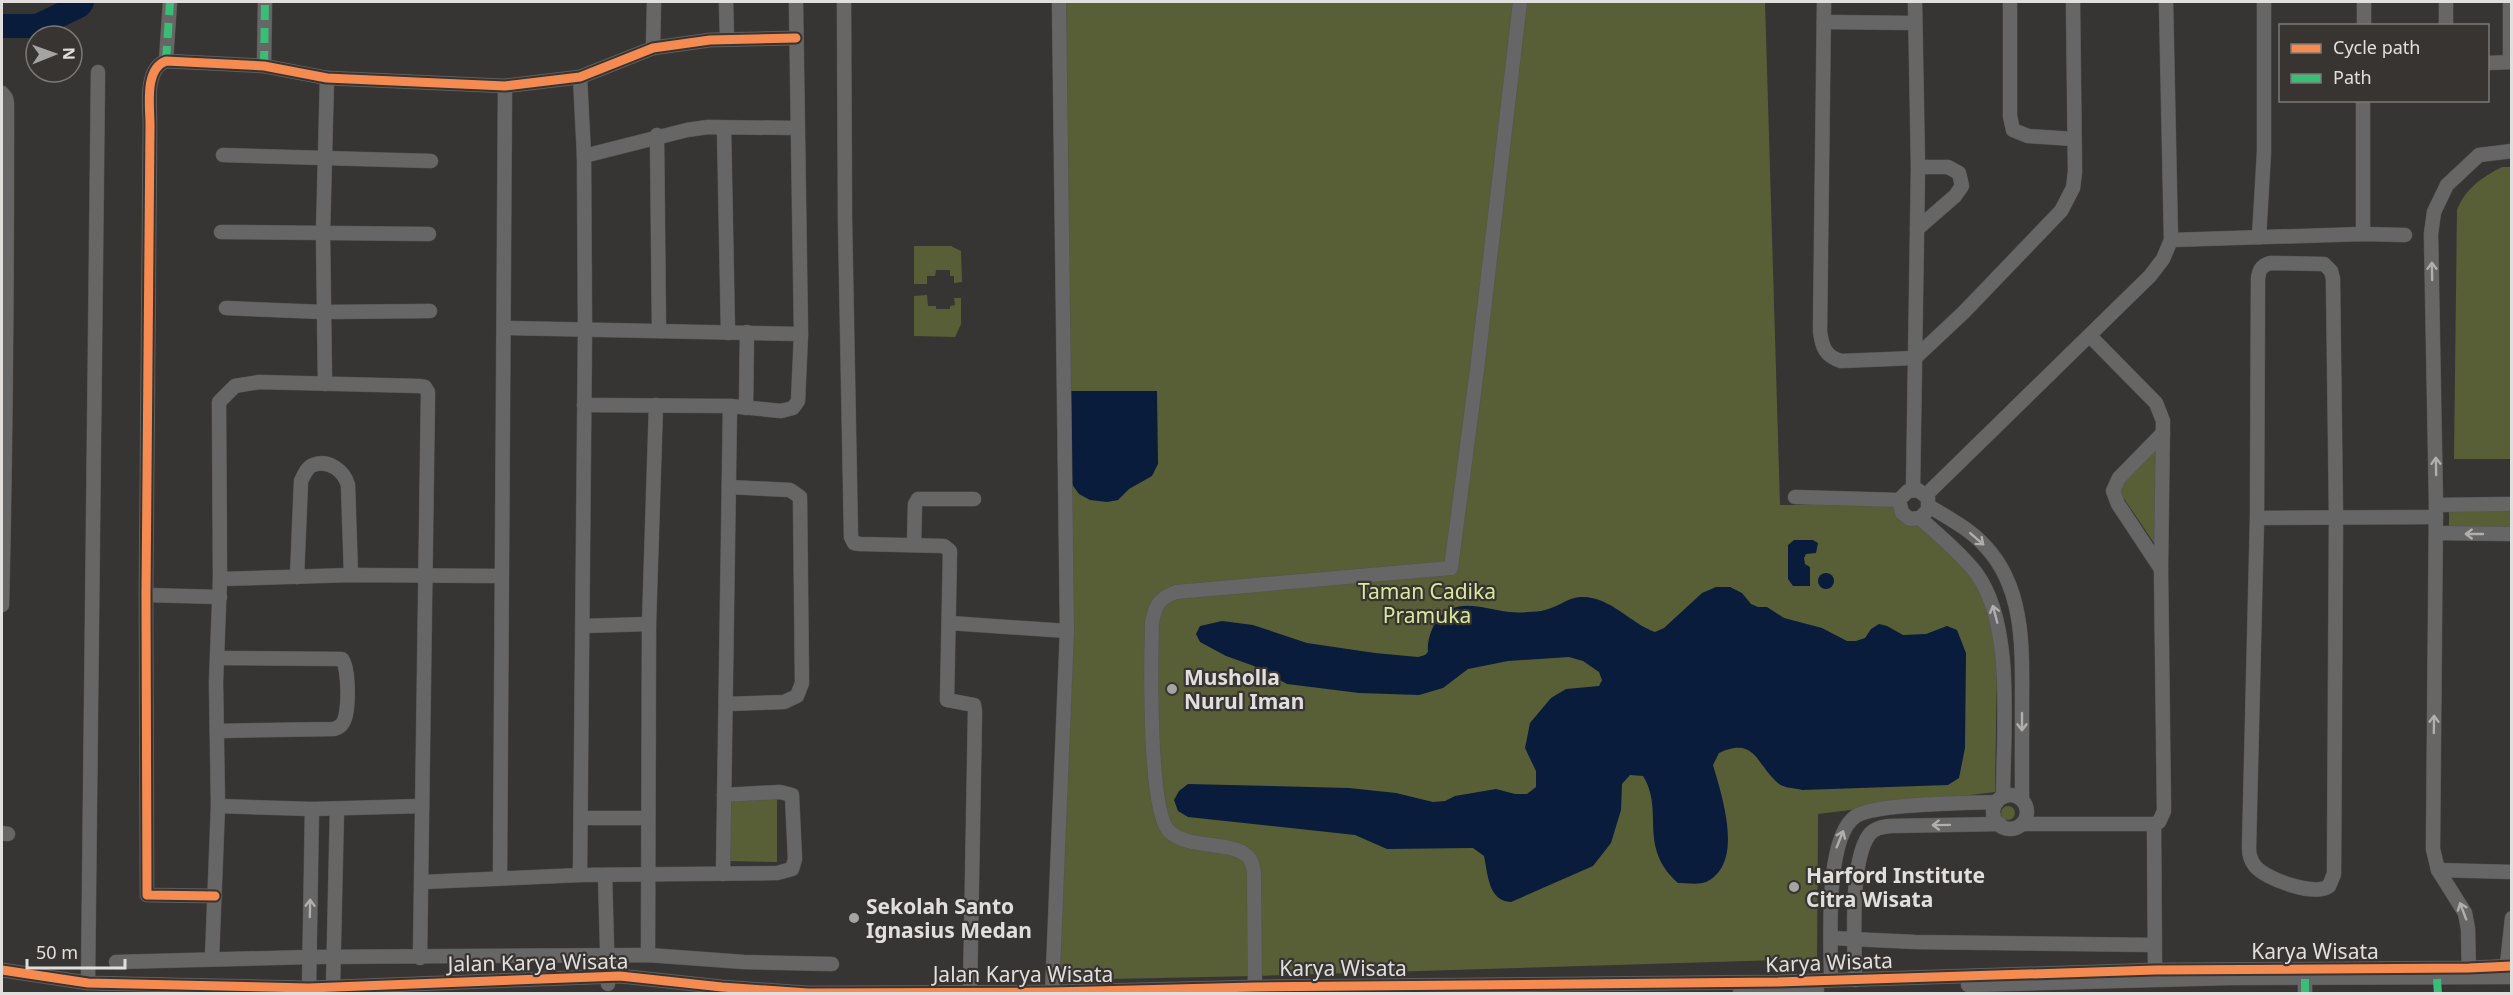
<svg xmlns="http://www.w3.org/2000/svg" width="2513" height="995" font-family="'Noto Sans',sans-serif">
<rect width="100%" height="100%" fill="#373533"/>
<g fill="#585f36">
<polygon points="1060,2 1765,2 1780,505 1894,505 1920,524 1973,577 1984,598 1993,629 1997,666 1995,792 1818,814 1817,959 1255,976 1061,980"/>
<path d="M2502,167H2512L2511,459H2454L2457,210C2465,189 2482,177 2502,167Z"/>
<polygon points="914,246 951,246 961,251 962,282 954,283 954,276 950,276 950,270 936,270 935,276 927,276 927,284 914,284"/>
<polygon points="927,295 928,306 936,306 936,309 950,309 950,306 955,305 954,298 961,298 961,324 955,337 914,336 914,296"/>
<polygon points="2158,446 2156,546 2117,488"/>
<polygon points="2511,507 2511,528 2449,528 2449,508"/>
<polygon points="727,799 777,799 777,862 726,861"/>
<circle cx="2008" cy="813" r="7"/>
</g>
<g fill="#091c3b">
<polygon points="1070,391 1157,391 1158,464 1152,476 1129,489 1118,500 1107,502 1090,500 1079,494 1071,483"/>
<polygon points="1794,540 1813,540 1818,543 1816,553 1806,554 1804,558 1805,564 1810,567 1810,586 1793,586 1788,579 1788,545"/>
<circle cx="1826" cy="581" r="8"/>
<path d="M1716,587H1730L1742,593L1751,604L1758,607H1767L1784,618L1822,628L1847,641H1856L1865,638L1871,629L1879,624L1887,626L1903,635L1926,634L1947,626L1957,630L1966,653L1965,748L1959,778L1948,785L1802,790C1795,788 1784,788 1779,784C1756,765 1756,736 1719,753L1713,765C1722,796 1745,864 1706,882C1699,885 1686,883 1678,883C1637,846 1665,811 1643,776L1630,775L1622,784L1621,810L1611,843L1593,866L1511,902C1488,901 1488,874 1484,856L1473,848L1387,849L1355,835L1188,817L1178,811L1174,800L1179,791L1188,784L1349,788L1396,793L1433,802L1445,801L1455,796L1496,789L1515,794H1527L1536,787V771L1525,748L1530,723L1551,698L1566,689L1599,686L1602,680L1599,672L1583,661L1569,657L1508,661L1468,669L1443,688L1419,695L1359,693L1287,684L1254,666L1226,656L1200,642L1196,634L1200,626L1222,621L1253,625L1307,643L1375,653L1418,657L1425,655L1428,652C1427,643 1430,633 1434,625C1451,595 1481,608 1509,612C1519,613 1532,612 1541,611C1555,609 1567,598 1580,597C1609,595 1630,623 1655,632L1664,628L1702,593Z"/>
</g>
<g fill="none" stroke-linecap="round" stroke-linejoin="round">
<polyline stroke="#091c3b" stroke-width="24" points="2,26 37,26 79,6 82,2"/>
<g stroke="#555452" stroke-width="15">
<g id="minor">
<polyline points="726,2 727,39"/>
<polyline points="844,2 845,220 851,537 854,543 860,544 944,546 950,551 947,700 974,705 975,711 970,993"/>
<path d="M1824,2L1820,331C1822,347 1825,356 1841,361L1915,358L1964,312L2061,211L2073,188L2075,172L2073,2"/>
<polyline points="2010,2 2010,116 2013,130 2028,136 2074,139"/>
<polyline points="1824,22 1914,23"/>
<polyline points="2364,26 2364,2"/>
<polyline points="2446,26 2446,2"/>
<polyline points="653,48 654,2"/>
<polyline points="166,61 170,2"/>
<polyline points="2510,62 2510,2"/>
<polyline points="2488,63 2512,62"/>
<polyline points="264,66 265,2"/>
<polyline points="580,77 584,156 585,330 580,875"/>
<path d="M2,93L6,98L7,104C7,271 6,438 2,605"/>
<polyline points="724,128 728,333"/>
<polyline points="657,135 659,331"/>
<polyline points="223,155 431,161"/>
<polyline points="584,156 687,130 708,127 797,128"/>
<polyline points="1917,229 1955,196 1962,186 1959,173 1948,167 1918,167"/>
<polyline points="221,232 429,234"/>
<polyline points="2363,234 2363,100"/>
<polyline points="2259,237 2264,152 2264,2"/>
<polyline points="2171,240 2363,234 2405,235"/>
<path d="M2270,263L2324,264L2331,271L2333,279L2336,517L2334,874L2329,886C2315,897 2265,879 2255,866C2251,861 2249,855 2249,848L2257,518L2258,279C2259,270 2261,266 2270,263Z"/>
<polyline points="226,308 323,312 430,311"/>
<polyline points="504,328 801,334"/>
<polyline points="325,384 323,233 327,78"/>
<polyline points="584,405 730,406 781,411 793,408 798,401 801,334 796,2"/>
<polyline points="746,408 747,332"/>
<polyline points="1913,490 1918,167 1915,2"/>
<polyline points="1926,495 2150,276 2163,259 2171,240 2166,2"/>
<polyline points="1795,497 1899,500"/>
<polyline points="2436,505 2512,504"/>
<path d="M1929,506C1948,518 1970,529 1985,546C2026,589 2022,653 2022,708C2022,738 2022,769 2022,800"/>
<path d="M1920,518L1928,510V498L1918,490L1908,491L1899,500L1902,513L1910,519L1920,518C1939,536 1960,552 1976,573C2015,625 2003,733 2003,797"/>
<polyline points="2257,518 2436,517"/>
<polyline points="2436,533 2512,534"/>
<polyline points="914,545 915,504 918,499 974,499"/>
<polyline points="2161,569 2118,504 2113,491 2119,478 2163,433"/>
<path d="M297,577L301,481C304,475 307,467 313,465C329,459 344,471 348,485L351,575"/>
<polyline points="220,579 351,575 501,576"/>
<polyline points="146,595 220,597"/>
<polyline points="950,623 1067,631"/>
<polyline points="583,626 649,624"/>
<polyline points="726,704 784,702 797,696 802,683 800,497 790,490 729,487"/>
<path d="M217,731L334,729C337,728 340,727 342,724C350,715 349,668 342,659L218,658"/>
<circle cx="2010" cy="812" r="17"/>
<polyline points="218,806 312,809 422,806"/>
<polyline points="581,818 648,818"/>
<polyline points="2022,824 2154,824 2159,822 2164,811 2161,569 2163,421 2156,403 2090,336"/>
<polyline points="2154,824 2155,970"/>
<polyline points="2,833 8,834"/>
<polyline points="2438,870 2512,872"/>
<polyline points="723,874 730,406"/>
<polyline points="605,875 608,984"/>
<polyline points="500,877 505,86"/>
<polyline points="423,882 580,875 777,873 792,869 795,859 792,795 780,792 724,795"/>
<path d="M215,896L147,895L146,595L150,125C150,106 144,69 166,61L264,66L327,78L505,86L580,77L653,48L710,40L796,38"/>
<polyline points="1831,938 1915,942 2154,945"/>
<polyline points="648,955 649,624 656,405"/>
<polyline points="212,958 218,806 216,682 220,579 219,402 235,386 259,382 419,386 425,387 428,392 420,958"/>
<polyline points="116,962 309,957 648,955 744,962 832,964"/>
<polyline points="2,970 88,983 309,988 620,976 722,987 808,993 1052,992 1255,987 1778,982 2155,970 2469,968 2512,966"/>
<polyline points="2506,973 2512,918"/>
<polyline points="2469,976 2468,929 2465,913 2438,870 2433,849 2436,505 2431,234 2434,212 2447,185 2479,155 2512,151"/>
<path d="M1831,980C1831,943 1824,837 1856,816C1875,803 1970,803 1997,802"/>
<path d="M1855,980C1855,945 1849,863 1869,835C1874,828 1882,827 1890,826L2000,824"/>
<polyline points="88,983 98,72"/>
<polyline points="1968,985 2230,978 2512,977"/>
<polyline points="333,986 337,809"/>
<polyline points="309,988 312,809"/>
<polyline points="1740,992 1817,990"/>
<polyline points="1052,994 1067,631 1059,2"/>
<path d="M1255,994L1254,872C1253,868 1252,862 1250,859C1236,839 1189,851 1169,831C1148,810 1151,659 1152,623C1155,606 1159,598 1176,592L1451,568L1477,370L1520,2"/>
<polyline points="2305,994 2305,978"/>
</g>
</g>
<use href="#minor" stroke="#676666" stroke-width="14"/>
<g stroke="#3abd76" stroke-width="8" stroke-dasharray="15 8" stroke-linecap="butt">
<polyline points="166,61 170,2"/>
<polyline points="264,66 265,2"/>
<polyline points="2437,979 2438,994"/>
<polyline points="1767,992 1767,994"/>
<polyline points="2305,994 2305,978"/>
</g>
<g stroke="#383432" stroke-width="13">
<g id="cycleway">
<path d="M215,896L147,895L146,595L150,125C150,106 144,69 166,61L264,66L327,78L505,86L580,77L653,48L710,40L796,38"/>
<polyline points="2,970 88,983 309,988 620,976 722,987 808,993 1052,992 1255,987 1778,982 2155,970 2469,968 2512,966"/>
</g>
</g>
<use href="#cycleway" stroke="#f68b52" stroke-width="9"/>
</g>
<defs><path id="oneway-shaft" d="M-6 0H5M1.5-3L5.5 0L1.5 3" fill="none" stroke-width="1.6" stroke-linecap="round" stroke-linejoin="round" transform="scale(1.5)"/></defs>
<g stroke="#b0afad">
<use href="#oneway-shaft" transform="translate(2432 271) rotate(-91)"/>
<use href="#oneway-shaft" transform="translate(2436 466) rotate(-91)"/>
<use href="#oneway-shaft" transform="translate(2474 534) rotate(-180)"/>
<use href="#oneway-shaft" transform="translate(1977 539) rotate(41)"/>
<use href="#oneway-shaft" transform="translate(1995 614) rotate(-105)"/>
<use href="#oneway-shaft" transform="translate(2022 722) rotate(90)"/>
<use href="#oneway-shaft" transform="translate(2434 724) rotate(-89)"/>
<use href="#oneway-shaft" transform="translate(1941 825) rotate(179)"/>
<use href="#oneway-shaft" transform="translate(1840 839) rotate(-68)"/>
<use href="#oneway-shaft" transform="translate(310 908) rotate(-89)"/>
<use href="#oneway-shaft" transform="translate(2463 911) rotate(-111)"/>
</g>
<g fill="#a6a4a2" stroke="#383432" stroke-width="2">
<circle cx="1172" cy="689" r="6"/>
<circle cx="1794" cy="887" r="6"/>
<circle cx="854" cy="918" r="6"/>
</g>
<g text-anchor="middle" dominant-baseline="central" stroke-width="4.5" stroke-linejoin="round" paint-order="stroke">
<g font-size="21" fill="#daea9c" stroke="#383432">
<text x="1427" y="591">Taman Cadika<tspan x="1427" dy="24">Pramuka</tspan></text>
</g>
<g font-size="21" font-weight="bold" fill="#e1dfdd" stroke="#383432" text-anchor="start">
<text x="1184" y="677">Musholla<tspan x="1184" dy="24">Nurul Iman</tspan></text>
<text x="1806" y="875">Harford Institute<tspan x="1806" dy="24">Citra Wisata</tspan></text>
<text x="866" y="906">Sekolah Santo<tspan x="866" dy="24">Ignasius Medan</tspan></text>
</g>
<g font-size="21" fill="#e1dfdd" stroke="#383432">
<text x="2315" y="951">Karya Wisata</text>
<text transform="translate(538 962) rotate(-1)">Jalan Karya Wisata</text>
<text transform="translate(1829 962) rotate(-2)">Karya Wisata</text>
<text x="1343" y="968">Karya Wisata</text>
<text x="1023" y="974">Jalan Karya Wisata</text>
</g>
</g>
<rect width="2513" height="995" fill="none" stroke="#e1dfdd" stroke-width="6"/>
<rect x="2279" y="24" width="210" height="78" fill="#383432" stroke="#7c7876" stroke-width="1.5"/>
<rect x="2291" y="44" width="30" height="9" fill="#f68b52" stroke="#7c7876" stroke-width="1.5"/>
<text x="2333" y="54" font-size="18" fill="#e1dfdd">Cycle path</text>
<rect x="2291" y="74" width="30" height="9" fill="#3abd76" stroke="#7c7876" stroke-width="1.5"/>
<text x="2333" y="84" font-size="18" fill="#e1dfdd">Path</text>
<g transform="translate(54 54) rotate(89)"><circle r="28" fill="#383432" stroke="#7c7876" stroke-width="1.5"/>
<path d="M0-4.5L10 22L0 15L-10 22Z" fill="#a6a4a2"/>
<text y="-9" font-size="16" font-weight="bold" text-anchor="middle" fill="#e1dfdd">N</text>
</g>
<path d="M27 959v9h98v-9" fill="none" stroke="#e1dfdd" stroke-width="3"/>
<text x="36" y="959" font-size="18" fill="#e1dfdd" stroke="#383432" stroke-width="4.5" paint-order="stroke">50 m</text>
</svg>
